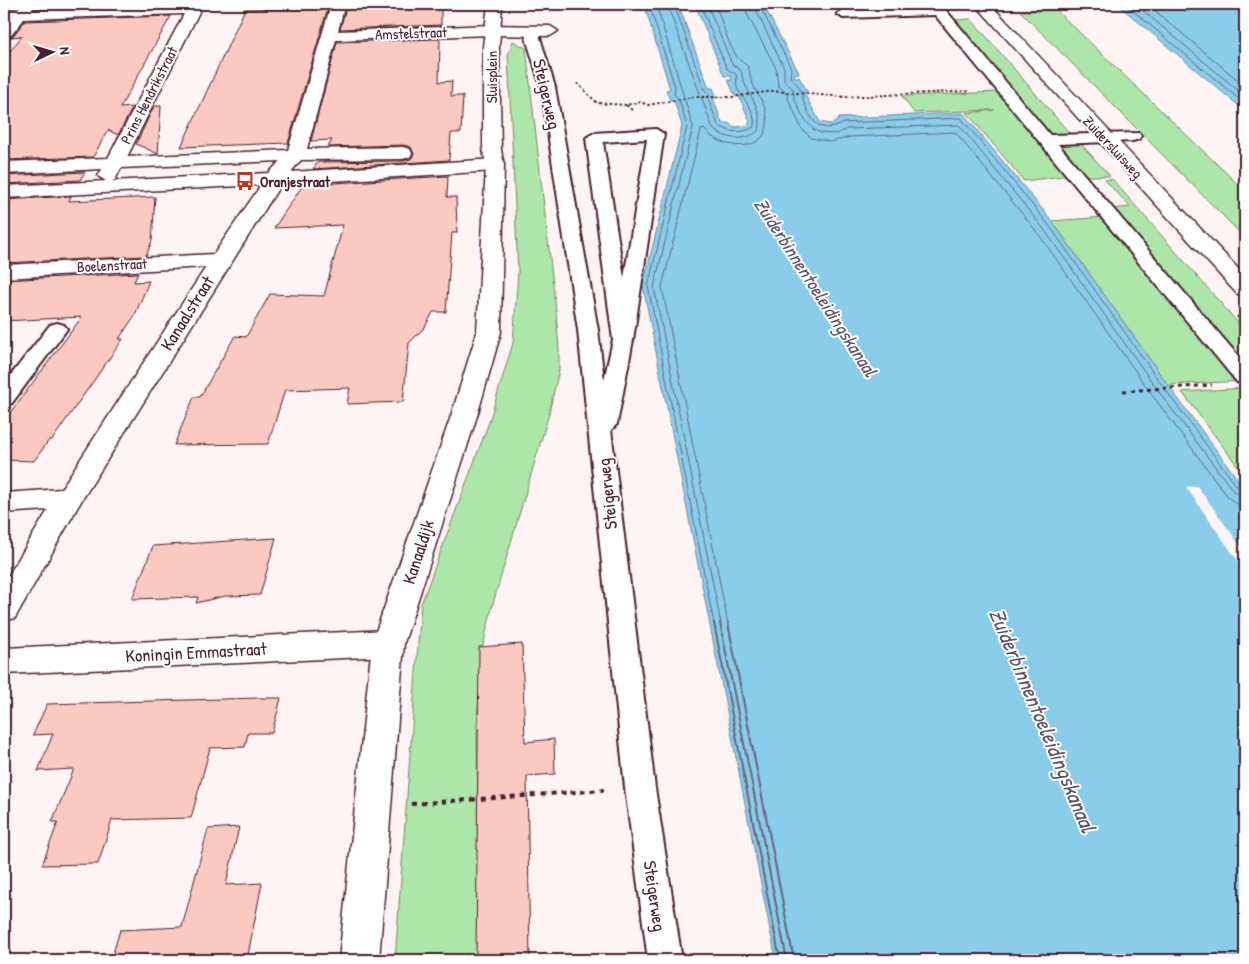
<svg xmlns="http://www.w3.org/2000/svg" width="1249" height="964" font-family="'Patrick Hand',sans-serif">
<rect width="100%" height="100%" fill="#fef4f3"/>
<filter id="ink" filterUnits="userSpaceOnUse"><feTurbulence type="fractalNoise" baseFrequency=".02" numOctaves="2"/><feDisplacementMap in="SourceGraphic" scale="10" xChannelSelector="R" yChannelSelector="G"/><feConvolveMatrix kernelMatrix="1 2 1 2 8 2 1 2 1" color-interpolation-filters="sRGB"/></filter>
<g filter="url(#ink)">
<g fill="#ade6a9" stroke="#7c826a">
<polygon points="1056,10 1245,191 1245,238 1020,11"/>
<polygon points="971,19 1072,136 1048,133 951,20"/>
<polygon points="513,41 526,48 556,311 559,349 559,370 548,417 494,600 482,649 477,725 479,960 395,960 421,604 489,422 513,343 518,272 508,55"/>
<polygon points="1000,92 1070,175 1024,181 967,113 994,110 914,113 902,96"/>
<polygon points="1081,144 1110,176 1084,176 1059,145"/>
<polygon points="1112,179 1245,331 1245,365 1113,209 1130,207 1105,180"/>
<polygon points="1105,217 1243,381 1168,385 1052,221"/>
<polygon points="1245,388 1245,476 1182,392"/>
</g>
<g fill="#8acdeb" stroke="#70879e">
<polygon points="644,4 678,4 709,88 713,88 717,98 713,98 722,123 728,123 735,127 746,126 750,122 739,96 735,96 728,80 732,80 731,76 724,76 695,4 763,4 799,73 794,74 795,77 799,77 808,93 804,93 820,122 830,124 837,122 839,118 963,113 1052,221 1168,385 1245,489 1245,960 776,960 643,286 682,126 674,100 670,100 666,90 670,89"/>
<polygon points="1117,4 1245,4 1245,111"/>
</g>
<polygon fill="#fef4f3" points="1197,486 1245,552 1245,571 1186,487"/>
<g fill="none" stroke-linecap="round" stroke-linejoin="round">
<g stroke="#646578" stroke-width="1">
<polyline points="649,4 675,87 674,94 679,99 687,127 648,286 714,624"/>
<polyline points="656,4 693,127 654,287 721,624"/>
<path d="M667,4L713,129C727,140 745,142 759,130C764,107 744,92 741,71L732,64L707,4"/>
<path d="M674,4L704,89L709,94V101L718,125C729,133 742,134 754,127C756,110 746,103 738,90C736,87 737,78 736,74L727,69L700,4"/>
<path d="M715,4C722,21 727,42 737,57C739,61 746,63 748,67C750,71 750,78 752,82C756,93 766,105 767,117C771,155 721,151 704,129L701,130L662,287L728,624"/>
<polyline points="745,4 747,14 776,68 778,85 786,93 801,128 811,138 831,142 850,137 955,132 1037,232 1153,396 1228,497 1235,503 1245,505"/>
<polyline points="753,4 784,68 784,80 793,89 794,98 803,117 814,130 821,133 837,134 847,129 959,125 1043,228 1159,392 1234,492 1245,497"/>
<path d="M759,4L791,68L790,77C793,80 799,85 800,90C807,112 815,139 844,123L961,118L1048,224L1164,388L1239,489L1245,491"/>
<polyline points="1125,4 1245,104"/>
<polyline points="1135,4 1245,96"/>
<polyline points="1147,4 1245,86"/>
</g>
<g stroke="#646578" stroke-width="2">
<polyline points="714,623 780,960"/>
<polyline points="720,623 787,960"/>
<polyline points="728,623 794,960"/>
</g>
</g>
<g fill="#f9c9c2" stroke="#4a1f2b">
<polygon points="38,4 157,4 36,8"/>
<polygon points="286,4 329,4 288,143 181,147 245,9 285,8"/>
<polygon points="347,4 441,4 441,25 340,29"/>
<polygon points="171,16 120,108 133,107 118,135 108,130 93,157 4,160 4,59 22,36 12,37 25,21"/>
<polygon points="440,39 439,82 452,81 451,96 463,96 461,133 451,133 449,160 313,169 318,162 403,161 411,159 414,154 411,147 403,145 328,147 332,140 311,141 337,42"/>
<polygon points="154,106 161,106 158,154 136,144"/>
<polygon points="85,172 80,180 4,184 4,176"/>
<polygon points="448,176 447,197 456,197 457,233 452,233 446,312 433,312 425,327 409,343 403,402 347,404 350,388 285,390 268,444 174,445 194,397 200,397 235,336 246,337 270,294 324,296 343,225 274,228 303,185"/>
<polygon points="71,196 69,201 155,197 152,241 146,256 4,263 4,200"/>
<polygon points="138,273 134,282 149,281 135,315 119,339 123,339 52,440 49,440 34,461 4,460 4,421 82,317 4,321 4,280"/>
<polygon points="276,538 260,595 225,596 196,603 198,597 132,599 153,546"/>
<polygon points="522,644 525,742 554,739 555,774 527,776 530,960 476,960 479,647"/>
<polygon points="258,698 281,698 272,733 248,733 245,747 210,748 191,818 112,820 98,864 42,865 58,822 52,822 74,769 38,771 53,734 33,735 47,704"/>
<polygon points="239,827 226,885 262,883 247,960 111,960 120,930 182,927 208,829"/>
</g>
<g fill="none" stroke-linecap="round" stroke-linejoin="round">
<g stroke="#4a1f2b" stroke-width="4">
<g id="service">
<polygon points="939,7 944,8 1050,135 1139,133 1141,136 1139,139 1133,141 1058,144 1245,364 1245,384 1237,382 935,15 843,18 837,14 843,10"/>
<path d="M531,27L538,31L555,87L598,330L604,380L613,340L586,138L594,133L656,129L664,134L633,340L617,424L611,430L655,788L682,960H648L625,788L578,330L541,87L524,31ZM647,139L624,278L603,142Z"/>
<polygon points="57,323 64,325 67,329 12,403 4,405 4,384 50,325"/>
</g>
</g>
<g stroke="#4a1f2b" stroke-width="3">
<polygon id="pedestrian" points="22,8 27,9 29,12 27,15 4,18 4,10"/>
</g>
<g stroke="#4a1f2b" stroke-width="3">
<g id="minor">
<path d="M22,4H36L32,10L203,4L127,157L288,150L331,4H345L338,31L492,25L550,26L558,31L550,36L492,35L336,40L307,149L403,147L410,149L412,153L410,157L403,159L301,160L291,172L495,159L502,161L504,165L502,169L495,171L281,184L80,503L15,618L4,621V583L48,510L4,513V493L61,489L206,267L4,278V265L214,254L261,185L4,198V186L106,181L98,176L102,169L4,174V162L108,158L184,14L24,19L9,38L4,40V25ZM280,161L269,173L111,181L115,180L121,168Z"/>
<polygon points="388,630 399,634 404,643 399,652 388,656 4,674 4,648"/>
</g>
</g>
<g stroke="#4a1f2b" stroke-width="3">
<g id="tertiary">
<polygon points="488,4 502,4 499,47 501,150 504,165 501,332 477,416 404,643 379,960 339,960 372,643 451,416 477,332 486,165 483,150 483,47"/>
<polygon points="975,4 990,4 1245,276 1245,296 1237,294"/>
</g>
</g>
<g stroke="#4a1f2b" stroke-width="2" stroke-dasharray="2.5 2.5" stroke-linecap="butt">
<polyline points="222,5 252,4"/>
<polyline points="577,83 597,103 626,105"/>
<polyline points="632,110 626,105 640,102 648,105 693,97 733,97 773,91 845,97 971,91"/>
</g>
<polyline stroke="#4a1f2b" stroke-width="2.5" stroke-dasharray="3 3" stroke-linecap="butt" points="1237,316 1245,325"/>
<polyline stroke="#4a1f2b" stroke-width="3" stroke-dasharray="4 4" stroke-linecap="butt" points="1123,391 1212,385"/>
<polyline stroke="#4a1f2b" stroke-width="4" stroke-dasharray="5 5" stroke-linecap="butt" points="411,804 604,790"/>
<use href="#service" fill="#fff" fill-rule="evenodd"/>
<use href="#pedestrian" fill="#fff" fill-rule="evenodd"/>
<use href="#minor" fill="#fff" fill-rule="evenodd"/>
<use href="#tertiary" fill="#fff" fill-rule="evenodd"/>
</g>
</g>
<defs>
<g id="bus-bare" transform="scale(1.5)"><path d="M-5-6H5V4H4V6H2V4H-2V6H-4V4H-5ZM-3.5-4V0h7V-4ZM-3.5 1.2v1.5H-2V1.2ZM2 1.2v1.5H3.5V1.2Z" fill="#c8321e" stroke="#fff" stroke-width="2.5" paint-order="stroke"/></g>
</defs>
<g fill-rule="evenodd">
<use href="#bus-bare" x="245" y="181"/>
</g>
<g text-anchor="middle" dominant-baseline="central" stroke-width="4" stroke-linejoin="round" paint-order="stroke">
<g font-size="15" fill="#4a1f2b" stroke="#fff">
<text transform="translate(411 33) rotate(-2)">Amstelstraat</text>
<text transform="translate(491 77) rotate(-90)">Sluisplein</text>
<text transform="translate(149 95) rotate(-63)">Prins Hendrikstraat</text>
<text transform="translate(1113 147) rotate(47)">Zuidersluisweg</text>
<text transform="translate(112 265) rotate(-3)">Boelenstraat</text>
</g>
<g font-size="15" font-weight="bold" fill="#4a1f2b" stroke="#fff" text-anchor="start">
<text x="260" y="181">Oranjestraat</text>
</g>
<g font-size="18" fill="#4a1f2b" stroke="#fff">
<text transform="translate(547 94) rotate(77)">Steigerweg</text>
<text transform="translate(187 313) rotate(-58)">Kanaalstraat</text>
<text transform="translate(607 494) rotate(-96)">Steigerweg</text>
<text transform="translate(418 552) rotate(-72)">Kanaaldijk</text>
<text transform="translate(196 652) rotate(-3)">Koningin Emmastraat</text>
<text transform="translate(655 896) rotate(82)">Steigerweg</text>
</g>
<g font-size="19" font-style="italic" fill="#5d5365" stroke="#fff">
<text transform="translate(816 287) rotate(57)">Zuiderbinnentoeleidingskanaal</text>
</g>
<g font-size="22" font-style="italic" fill="#5d5365" stroke="#fff">
<text transform="translate(1043 720) rotate(67)">Zuiderbinnentoeleidingskanaal</text>
</g>
</g>
<rect width="1249" height="964" fill="none" stroke="#fff" stroke-width="20"/>
<rect x="10" y="10" width="1229" height="944" fill="none" stroke="#4a1f2b" stroke-width="2" filter="url(#ink)"/>
<g transform="translate(52 52) rotate(85)" stroke="#ffffff" stroke-width="4" paint-order="stroke">
<path d="M0-4L9 19L0 12L-9 19Z" fill="#4a1f2b"/>
<text y="-8" font-size="14" font-weight="bold" text-anchor="middle" fill="#4a1f2b">N</text>
</g>
</svg>
